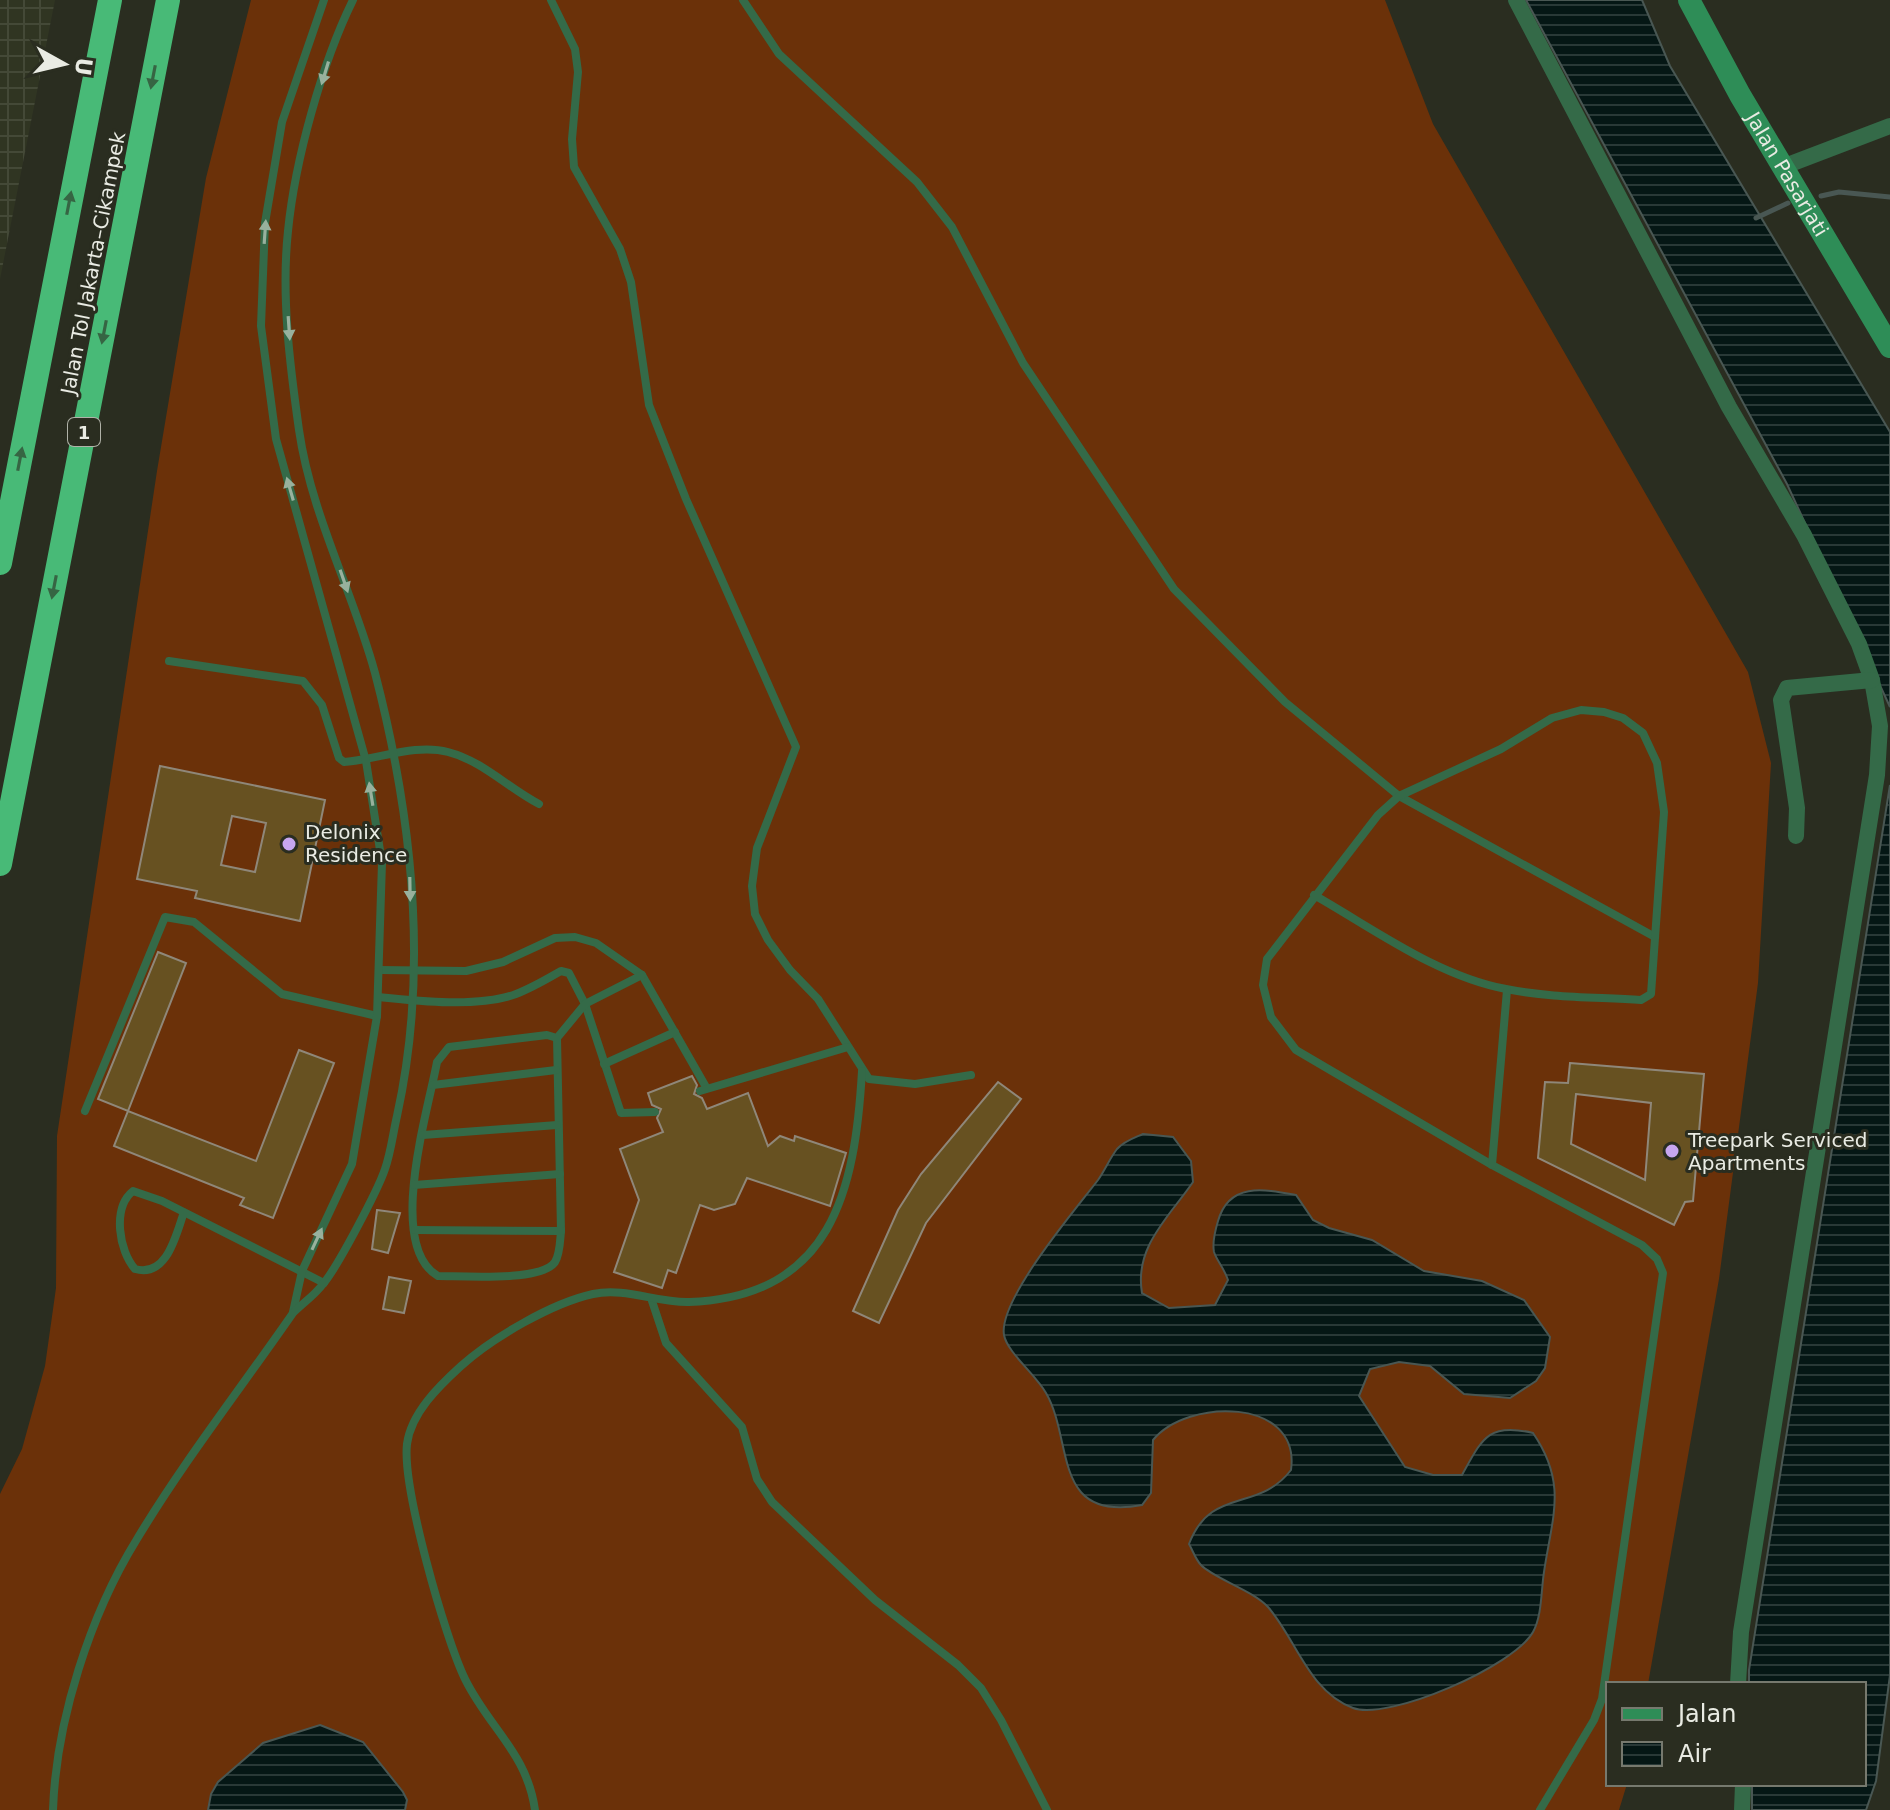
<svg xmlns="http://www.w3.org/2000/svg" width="1890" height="1810" font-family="'DejaVu Sans',sans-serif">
<defs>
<pattern id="industrial-grid" width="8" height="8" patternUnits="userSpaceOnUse" patternTransform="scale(2)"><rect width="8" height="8" fill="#303522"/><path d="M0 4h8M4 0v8" fill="none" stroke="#444937"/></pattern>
<pattern id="water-rules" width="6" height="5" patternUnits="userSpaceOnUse" patternTransform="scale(2)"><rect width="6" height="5" fill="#051715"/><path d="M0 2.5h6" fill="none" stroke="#293937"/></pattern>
</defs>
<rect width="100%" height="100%" fill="#2a2d20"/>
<polygon fill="url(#industrial-grid)" points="0,0 55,0 0,279"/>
<polygon fill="#6b3109" points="251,0 1385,0 1433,124 1748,672 1771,763 1758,983 1719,1279 1648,1684 1608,1684 1608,1784 1627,1784 1619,1810 0,1810 0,1494 22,1449 45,1366 56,1288 57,1136 157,471 206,178"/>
<g fill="url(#water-rules)" stroke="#495753" stroke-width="2">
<polygon points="1526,0 1642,0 1670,66 1890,432 1890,707 1787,484"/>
<polygon points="1890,785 1890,1675 1876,1781 1866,1810 1752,1810 1752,1784 1864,1784 1864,1684 1749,1684 1749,1670"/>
<path d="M1143,1134L1173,1137L1191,1161L1193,1182C1169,1217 1134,1247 1142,1293L1169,1308L1215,1305L1228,1280C1225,1270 1217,1261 1214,1252C1212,1242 1215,1231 1218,1221C1229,1182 1264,1189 1296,1195L1313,1220L1329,1228L1372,1240L1424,1271L1482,1281L1524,1300L1550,1337L1545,1368L1536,1381L1510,1398L1464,1394L1430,1366L1399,1362L1370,1369L1359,1396L1405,1467L1433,1475H1462C1482,1439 1488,1422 1533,1433C1568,1484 1552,1517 1544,1572C1541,1591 1542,1616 1533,1632C1514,1666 1389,1721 1353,1708C1309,1692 1296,1639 1268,1607C1254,1591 1213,1578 1201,1565C1196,1560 1193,1551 1189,1544C1211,1486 1258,1513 1291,1470C1301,1397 1187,1398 1153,1440L1151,1493L1142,1505C1051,1522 1074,1441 1046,1393C1036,1375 1007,1352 1004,1335C998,1300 1076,1209 1098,1180C1105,1170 1110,1158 1117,1149C1124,1141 1134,1138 1143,1134Z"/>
<polygon points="320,1725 363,1742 403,1792 407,1800 405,1810 208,1810 211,1794 218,1782 263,1743"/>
</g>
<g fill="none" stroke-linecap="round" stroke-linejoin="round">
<g stroke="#495753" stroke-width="5">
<polyline points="1821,196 1839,192 1890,197"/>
<polyline points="1756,218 1788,203"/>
</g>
</g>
<g fill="#675121" stroke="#8f8779" stroke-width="2" fill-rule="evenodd">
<path d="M160,766L325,800L300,921L195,898L197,891L137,879ZM232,816L266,823L255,872L221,865Z"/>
<polygon points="158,952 186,963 128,1111 98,1099"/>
<polygon points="299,1050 334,1063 273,1218 240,1205 244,1198 114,1146 128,1111 256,1161"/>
<path d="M1570,1063L1704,1074L1693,1201L1685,1202L1674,1225L1538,1158L1545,1082L1568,1083ZM1576,1094L1651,1103L1645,1180L1571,1144Z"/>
<polygon points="692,1076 697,1085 694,1094 702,1098 707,1109 748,1093 768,1146 780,1136 794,1141 795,1136 846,1153 830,1206 747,1178 735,1204 714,1210 700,1205 676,1273 668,1270 662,1288 614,1272 639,1200 620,1149 663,1132 657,1118 661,1109 652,1105 648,1093"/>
<polygon points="998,1082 1021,1099 926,1223 879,1323 853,1311 898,1210 921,1174"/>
<polygon points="377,1210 400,1213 388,1253 372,1249"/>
<polygon points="389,1277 411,1281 404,1313 383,1309"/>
</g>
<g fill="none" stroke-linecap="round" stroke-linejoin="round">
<g stroke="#346a48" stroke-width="8">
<polyline points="551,0 575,49 578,72 572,139 574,167 620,249 631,282 649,405 686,499 796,747 757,848 752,886 755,914 768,940 790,970 818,999 869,1079 915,1084 971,1075"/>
<polyline points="743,0 779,54 917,182 952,227 1023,363 1174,589 1285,702 1399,796 1655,937"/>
<path d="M169,661L303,681L322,705L339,758L344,762C377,760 415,743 448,752C483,761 508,788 539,804"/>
<path d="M1314,895C1374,929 1437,976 1506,989C1550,998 1597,997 1641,1000L1651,994L1664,812L1657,763L1643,733L1623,718L1604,712L1581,710L1552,718L1501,749L1399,796L1378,815L1267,959L1263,985L1271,1017L1296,1050L1492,1165L1642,1245L1657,1259L1663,1273L1602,1699L1594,1720L1540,1810"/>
<polyline points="379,970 466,971 503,962 555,938 575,937 596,943 642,975 706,1087"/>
<path d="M378,997C416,1001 479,1008 516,994C532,988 547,979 561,971L569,973L585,1004L621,1113L655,1112"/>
<path d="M557,1038L547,1035L449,1047L437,1062C428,1111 386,1246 438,1276C462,1276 542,1282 555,1262C560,1254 560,1241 561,1231L557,1038L585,1004L642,975"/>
<polyline points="604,1064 675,1032"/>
<polyline points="433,1085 556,1070"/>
<polyline points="700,1091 848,1047"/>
<polyline points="85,1111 165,917 194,922 282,994 377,1016"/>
<polyline points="423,1135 557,1125"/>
<polyline points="1492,1165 1507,990"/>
<polyline points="414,1185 560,1174"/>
<path d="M184,1212C176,1235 167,1278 135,1269C119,1251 112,1208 133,1191L162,1201L324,1283"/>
<polyline points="415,1230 561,1231"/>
<polyline points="651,1298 666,1343 742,1427 757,1479 772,1502 875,1600 958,1665 981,1688 1001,1720 1047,1810"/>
<polyline points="293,1312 302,1271 352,1164 377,1016 382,863 366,761 276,439 261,326 265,223 282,122 324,0"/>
<path d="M53,1810C56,1721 90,1615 137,1539C184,1461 241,1388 293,1313C303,1303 315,1295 323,1284C337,1268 378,1190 385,1169C391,1152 393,1133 397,1116C429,971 412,815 375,673C353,592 311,514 299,430C290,366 281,296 288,231C295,160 322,63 353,0"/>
<path d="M535,1810C527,1753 489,1728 465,1679C445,1638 402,1487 407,1444C411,1413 439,1386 461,1366C492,1338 552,1303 593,1294C625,1287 657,1303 689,1302C832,1297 855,1191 862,1071"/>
</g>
<g stroke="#346a48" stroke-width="16">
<polyline points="1516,0 1729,407 1804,535 1859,644 1872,680 1880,726 1877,775 1741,1632 1738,1684"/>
<polyline points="1785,166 1890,126"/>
<polyline points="1796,836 1797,808 1781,700 1787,688 1872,680"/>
<polyline points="1742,1810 1743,1784"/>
</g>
<path stroke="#2e8d57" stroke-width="22" id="s1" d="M1689,0L1740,95L1890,347"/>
<g stroke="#48ba77" stroke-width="24">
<polyline points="0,563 110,0"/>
<polyline points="0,864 168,0"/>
</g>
</g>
<defs><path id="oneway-solid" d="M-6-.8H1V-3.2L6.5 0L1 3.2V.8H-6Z" transform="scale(2)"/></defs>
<g fill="#98b19d">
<use href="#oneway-solid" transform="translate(325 73) rotate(107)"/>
<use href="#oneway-solid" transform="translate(265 232) rotate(-86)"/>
<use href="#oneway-solid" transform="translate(289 328) rotate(86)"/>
<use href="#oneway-solid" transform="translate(290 489) rotate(-106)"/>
<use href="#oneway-solid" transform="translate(344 581) rotate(71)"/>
<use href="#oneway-solid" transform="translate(371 794) rotate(-99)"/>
<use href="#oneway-solid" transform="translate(410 889) rotate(89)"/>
<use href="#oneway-solid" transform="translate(317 1239) rotate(-65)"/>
</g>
<g fill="#366543">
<use href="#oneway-solid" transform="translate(153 77) rotate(101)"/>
<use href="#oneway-solid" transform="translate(69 203) rotate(-79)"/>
<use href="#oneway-solid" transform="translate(104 332) rotate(101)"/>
<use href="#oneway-solid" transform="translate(20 459) rotate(-79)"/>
<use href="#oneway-solid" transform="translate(54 587) rotate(101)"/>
</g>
<g fill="#c7a6ef" stroke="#2a2d20" stroke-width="3">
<circle cx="289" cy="844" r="8"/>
<circle cx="1672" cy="1151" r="8"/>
</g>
<g text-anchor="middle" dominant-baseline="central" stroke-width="6" stroke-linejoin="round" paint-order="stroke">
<rect fill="#2a2d20" stroke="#b0b2a8" stroke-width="2" x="68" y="418" width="32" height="28" rx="6"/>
<g font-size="18" font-weight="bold" fill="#e9ebe3">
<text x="84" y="432">1</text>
</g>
<g font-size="20" fill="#e9ebe3" stroke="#2a2d20">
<text stroke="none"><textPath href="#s1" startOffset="200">Jalan Pasarjati</textPath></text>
<text transform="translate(93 263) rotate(-79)">Jalan Tol Jakarta–Cikampek</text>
</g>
<g font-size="20" fill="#e9ebe3" stroke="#2a2d20" text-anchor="start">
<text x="305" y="832">Delonix<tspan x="305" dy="23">Residence</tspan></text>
<text x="1688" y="1140">Treepark Serviced<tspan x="1688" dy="23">Apartments</tspan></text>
</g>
</g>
<rect x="1606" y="1682" width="260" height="104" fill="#2a2d20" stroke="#76796e" stroke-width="2"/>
<rect x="1622" y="1708" width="40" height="12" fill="#2e8d57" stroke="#76796e" stroke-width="2"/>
<text x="1678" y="1722" font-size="24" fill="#e9ebe3">Jalan</text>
<rect x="1622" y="1742" width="40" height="24" fill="url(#water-rules)" stroke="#76796e" stroke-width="2"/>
<text x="1678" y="1762" font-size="24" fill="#e9ebe3">Air</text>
<g transform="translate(64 64) rotate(98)" stroke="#2a2d20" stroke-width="6" paint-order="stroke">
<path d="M0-6L14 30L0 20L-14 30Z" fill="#e9ebe3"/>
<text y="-12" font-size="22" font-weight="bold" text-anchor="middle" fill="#e9ebe3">U</text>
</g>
</svg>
